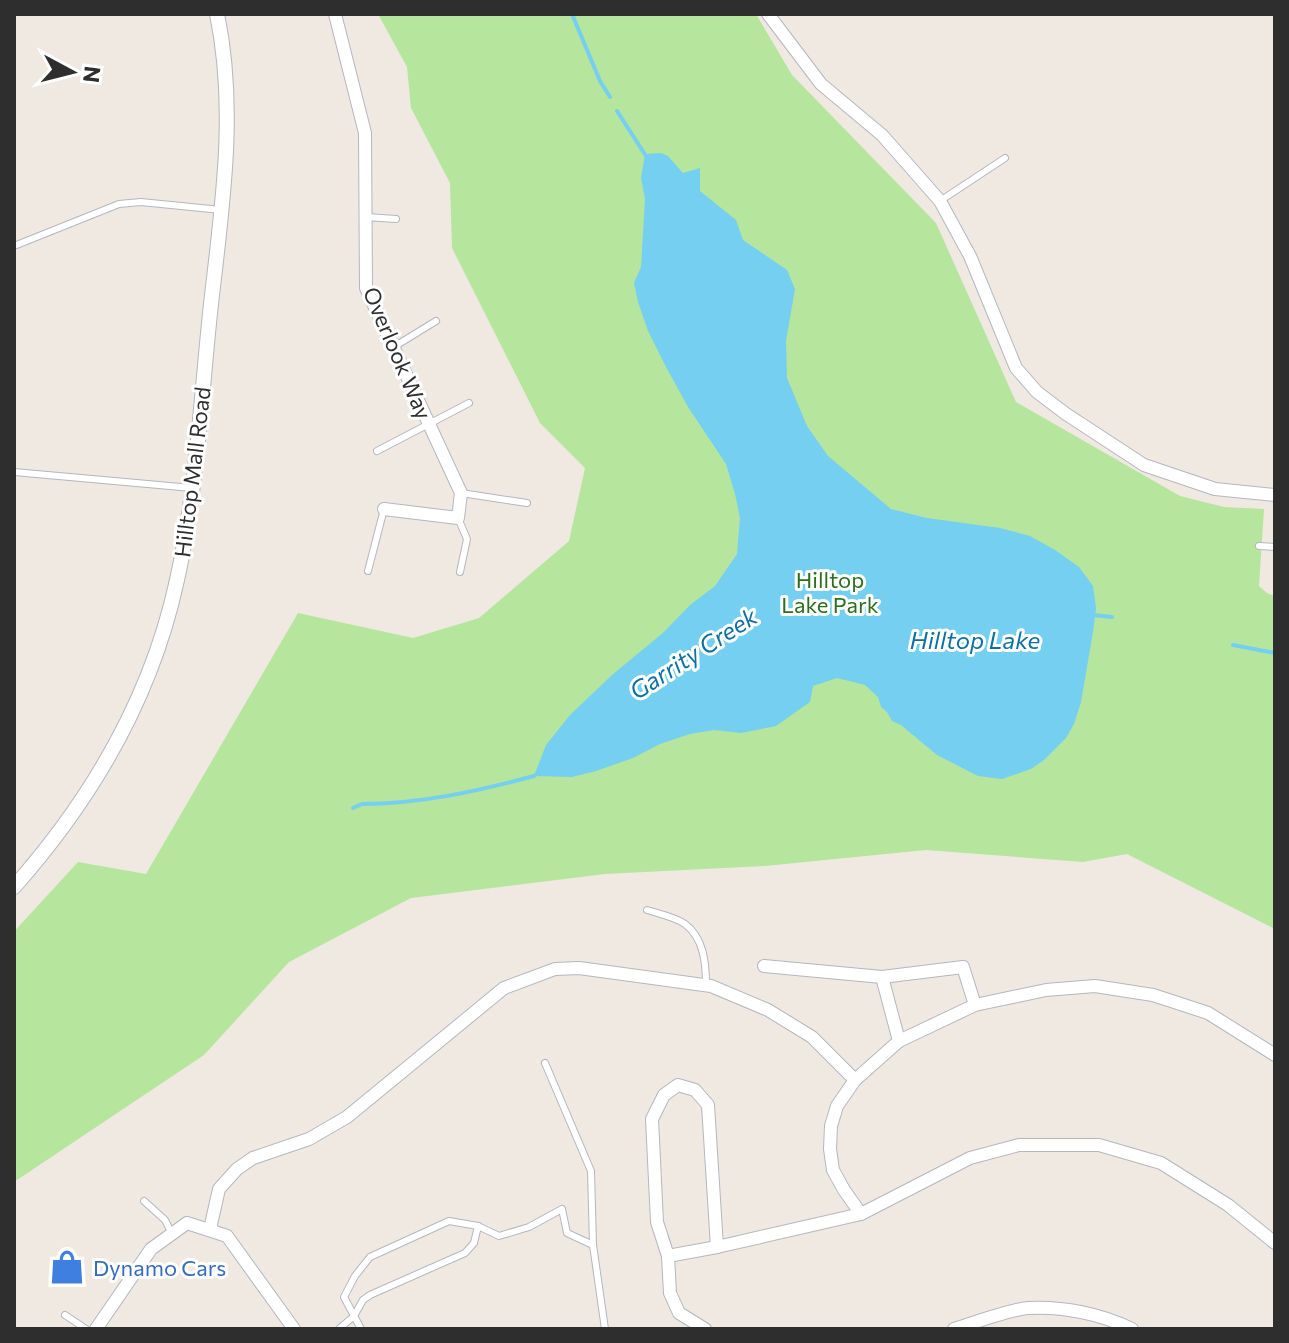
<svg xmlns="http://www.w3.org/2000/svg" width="1289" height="1343" font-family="Commissioner,sans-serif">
<rect width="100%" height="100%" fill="#efe9e1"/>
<polygon fill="#b6e59e" points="378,14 756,14 792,75 936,223 1016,402 1180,496 1224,507 1264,509 1259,586 1267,593 1275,596 1275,929 1127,854 1083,862 926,850 765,866 605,874 411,898 289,962 204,1055 14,1182 14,932 21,924 78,862 146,874 298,613 413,638 479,618 569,541 585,468 540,423 452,248 450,183 411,108 407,67"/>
<polygon fill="#75cff0" points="661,153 668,156 683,173 700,168 700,191 736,220 743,240 787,270 795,289 786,341 787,378 807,426 828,456 891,509 927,518 1000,528 1030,536 1055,550 1079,567 1093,586 1096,608 1093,632 1081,702 1074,724 1066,738 1044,760 1031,769 1002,779 978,776 937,755 901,725 892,721 887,712 881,707 878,697 865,685 837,678 813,686 810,702 776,726 741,733 714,730 690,734 660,744 633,758 596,771 572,777 534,776 546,745 570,715 612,675 664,632 690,605 715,586 737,554 740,518 735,494 726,464 688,407 666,367 648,331 638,302 634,283 641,267 645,199 641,178 645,154"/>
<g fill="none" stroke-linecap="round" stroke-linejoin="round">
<g stroke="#75cff0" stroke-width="4">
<polyline points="572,14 600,81 610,97"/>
<polyline points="617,111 646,156"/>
<polyline points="1093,615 1112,617"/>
<polyline points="1233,645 1275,653"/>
<path d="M353,808L362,804C420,804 478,791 534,776L538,773"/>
</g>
<g stroke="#b4b7c1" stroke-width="8">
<g id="service">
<polyline points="940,201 1005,158"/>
<polyline points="366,217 396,219"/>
<polyline points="14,246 119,204 141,202 221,210"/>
<polyline points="392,348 436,321"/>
<polyline points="377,451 469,403"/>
<polyline points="14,472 192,488"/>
<polyline points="461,493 527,503"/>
<polyline points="458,518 467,539 460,572"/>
<polyline points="1259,546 1275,547"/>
<polyline points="368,571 384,509"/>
<path d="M647,910C660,914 675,917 685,924C704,938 706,964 706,985"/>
<polyline points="545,1063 591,1171 593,1245 605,1329"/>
<polyline points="144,1201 165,1220 172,1234"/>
<polyline points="65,1315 86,1329"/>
<polyline points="339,1329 354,1316 363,1300 370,1295 465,1253 474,1243 478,1226"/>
<polyline points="361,1329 344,1297 355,1276 370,1257 449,1221 478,1226 499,1236 529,1227 562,1209 567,1233 593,1245"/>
</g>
</g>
<g stroke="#b4b7c1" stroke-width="14">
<g id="minor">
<polyline points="335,14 365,133 366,288 461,493 458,518 384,509"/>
<polyline points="768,14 821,84 882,135 940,201 970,256 1016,368 1037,392 1066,414 1144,465 1215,489 1275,495"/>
<polyline points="764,966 882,977 963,967 975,1005"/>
<polyline points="882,977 899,1041"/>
<polyline points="861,1214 844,1190 833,1170 830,1149 831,1126 837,1106 855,1080 899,1041 975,1005 1046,990 1095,986 1153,995 1208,1013 1275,1055"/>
<polyline points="210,1229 219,1189 237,1169 253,1158 309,1139 347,1117 504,988 555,969 579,968 711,986 768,1010 812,1037 855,1080"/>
<polyline points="668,1256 717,1247 861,1214 970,1158 1019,1145 1099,1145 1161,1163 1228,1205 1275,1243"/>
<polyline points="96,1329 151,1249 187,1223 227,1236 294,1329"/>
<polyline points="705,1329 679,1313 670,1293 668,1256 657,1222 652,1119 664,1095 678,1085 695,1090 708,1105 717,1247"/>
<path d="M954,1329C974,1323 1008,1310 1028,1308C1063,1306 1101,1314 1132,1329"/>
</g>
</g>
<g stroke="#b4b7c1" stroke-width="16">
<path id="tertiary" d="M14,887C92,799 152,696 177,580C197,490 201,396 211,304C222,207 237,110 217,14"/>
</g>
<use href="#service" stroke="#fff" stroke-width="6"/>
<use href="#minor" stroke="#fff" stroke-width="12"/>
<use href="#tertiary" stroke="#fff" stroke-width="14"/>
</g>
<defs>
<g id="shop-bare" transform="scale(2.76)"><path d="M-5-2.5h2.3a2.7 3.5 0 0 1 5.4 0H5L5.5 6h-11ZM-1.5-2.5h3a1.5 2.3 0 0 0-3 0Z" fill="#3f7fe0" stroke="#fff" stroke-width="2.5" paint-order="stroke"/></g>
</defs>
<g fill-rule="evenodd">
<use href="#shop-bare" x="67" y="1267"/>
</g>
<g text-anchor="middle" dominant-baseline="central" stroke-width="6" stroke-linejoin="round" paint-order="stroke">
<g font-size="22" fill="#2e2e2e" stroke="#fff">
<text transform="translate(398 353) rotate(67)">Overlook Way</text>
<text transform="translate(192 472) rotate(-83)">Hilltop Mall Road</text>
</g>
<g font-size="22" fill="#2c6e1b" stroke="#fff">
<text x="830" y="579">Hilltop<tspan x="830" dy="25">Lake Park</tspan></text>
</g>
<g font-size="22" fill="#366cbe" stroke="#fff" text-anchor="start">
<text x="93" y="1267">Dynamo Cars</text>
</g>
<g font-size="24" font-style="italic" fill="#0d6fa3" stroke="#fff">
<text x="975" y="639">Hilltop Lake</text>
<text transform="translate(693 653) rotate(-33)">Garrity Creek</text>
</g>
</g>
<rect width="1289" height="1343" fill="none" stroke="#2e2e2e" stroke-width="32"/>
<g transform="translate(72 72) rotate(97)" stroke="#ffffff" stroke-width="6" paint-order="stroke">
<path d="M0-6L14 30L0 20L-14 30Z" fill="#2e2e2e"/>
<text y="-12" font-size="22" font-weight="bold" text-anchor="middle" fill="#2e2e2e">N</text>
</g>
</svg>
